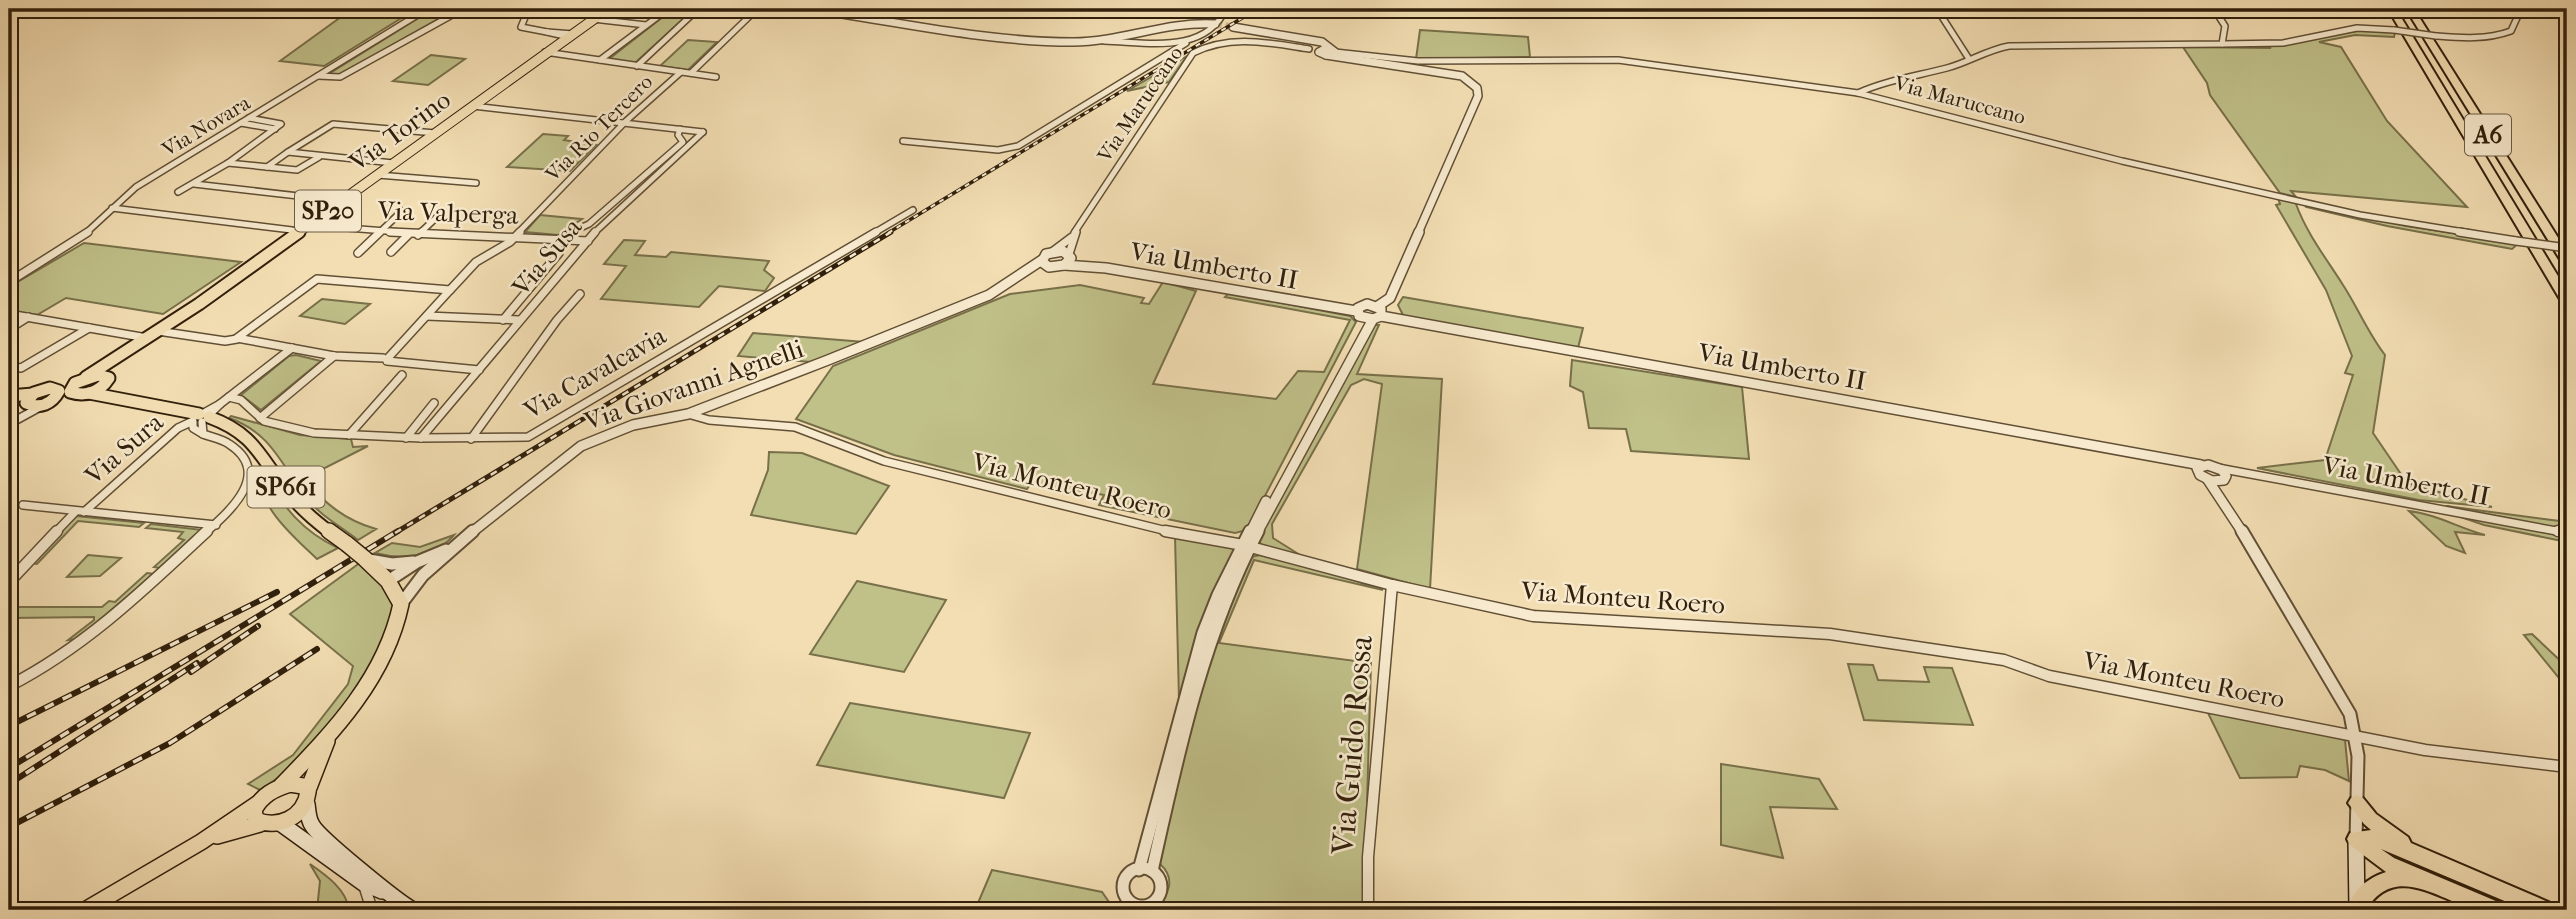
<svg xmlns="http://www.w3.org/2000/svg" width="2576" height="919" font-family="'IM FELL French Canon',serif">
<rect width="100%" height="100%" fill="#f3deb3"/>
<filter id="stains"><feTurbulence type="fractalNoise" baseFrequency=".00286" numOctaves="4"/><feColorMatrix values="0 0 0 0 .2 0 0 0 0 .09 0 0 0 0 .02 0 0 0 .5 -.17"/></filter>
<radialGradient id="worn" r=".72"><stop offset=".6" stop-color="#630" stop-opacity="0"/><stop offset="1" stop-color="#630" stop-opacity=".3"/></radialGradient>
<g fill="#c0c089" stroke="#78704a" stroke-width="2">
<polygon points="352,9 416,9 324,66 280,61"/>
<polygon points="433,9 452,11 338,76 327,75"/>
<polygon points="673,9 694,9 635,63 609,59"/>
<polygon points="2369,29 2395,32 2394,37 2355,35 2319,42 2341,47 2387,121 2467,207 2291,191 2296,197 2280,193 2210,95 2207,83 2183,47 2271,48 2267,46"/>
<polygon points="1420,30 1528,37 1530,57 1416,59"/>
<polygon points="688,40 717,42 688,70 660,66"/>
<polygon points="431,55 465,59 428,85 393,81"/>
<polygon points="1187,56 1169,82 1127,91"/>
<polygon points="543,134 568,136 564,140 596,145 570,171 507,167"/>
<path d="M2278,198L2300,201L2296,204C2307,234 2326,258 2343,285C2358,308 2368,333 2385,355L2373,433L2407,483L2492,507L2419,500L2257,468L2325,460L2353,375L2345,373L2352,356L2326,290L2276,205L2280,204Z"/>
<polygon points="2304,203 2406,226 2519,243 2512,249 2387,226 2306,207"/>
<polygon points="540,215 582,219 558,235 525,232"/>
<polygon points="624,240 645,241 635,255 666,257 671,252 769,261 764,270 774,278 765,291 719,286 699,307 601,299 626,266 604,264"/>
<polygon points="84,243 241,262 163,314 66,298 37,315 9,311 9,287"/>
<polygon points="1163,282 1196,291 1153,384 1276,399 1298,371 1324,372 1350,320 1225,297 1229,293 1350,316 1356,322 1247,530 1235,533 1099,505 1104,495 1077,490 1071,492 1031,483 1027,489 894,455 796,419 833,366 1010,294 1080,285 1144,298 1141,303 1149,304"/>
<polygon points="1403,297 1583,328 1578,348 1404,317 1398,305"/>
<polygon points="322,299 370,304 345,324 300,316"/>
<polygon points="1373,325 1379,325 1357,374 1442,379 1430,589 1357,569 1382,384 1364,379 1351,385 1272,524 1273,538 1300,555 1262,547 1258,538"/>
<polygon points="753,333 865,342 811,362 738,356"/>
<polygon points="296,355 321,361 261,410 241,395 289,356"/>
<polygon points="1572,360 1742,387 1749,459 1631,451 1626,429 1589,428 1583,392 1570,386"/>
<path d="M231,416L300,435L351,439L353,447L368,446L303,479C325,503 344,520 376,529L358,540C342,527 319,515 307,498C281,465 272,433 229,418Z"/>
<polygon points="769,452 802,453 889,486 856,534 751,515 768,470"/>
<path d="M265,474C284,508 302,531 338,548L317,559C295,538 258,507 260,475Z"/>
<polygon points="2446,506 2567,522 2567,530"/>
<path d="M2409,511C2436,514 2459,528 2485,535L2455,532L2465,553L2446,546Z"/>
<polygon points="2452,514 2567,537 2567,542 2484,525"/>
<polygon points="76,516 144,523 139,527 78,521 37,564 31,563"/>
<polygon points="151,524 202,530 160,568 154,567 184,540 178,538 183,532 146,528"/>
<path d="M454,535C436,557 401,560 375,553L392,543L420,547Z"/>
<polygon points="1175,536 1236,548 1197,642 1179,700"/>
<polygon points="88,555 121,558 100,576 67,577"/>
<path d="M1260,555L1333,573L1383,590L1254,560L1219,643L1371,663L1364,910H1155C1168,896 1177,879 1160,864L1192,708L1212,643L1251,557Z"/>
<polygon points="361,562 381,580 394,602 388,645 328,728 279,777 260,790 248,784 293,755 348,684 353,666 290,614"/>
<polygon points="147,573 154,574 77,639 68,640 94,620 94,617 9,618 9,607 102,607 109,601 115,602"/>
<polygon points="857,581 946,600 904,672 810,654"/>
<polygon points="2532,634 2567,667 2567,688 2524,635"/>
<polygon points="1848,664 1873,665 1878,680 1929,682 1924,667 1952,668 1973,725 1864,720"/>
<polygon points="850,703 1030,733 1004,798 817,765"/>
<polygon points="2208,713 2265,716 2345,740 2349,781 2325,770 2300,766 2297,777 2240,778"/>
<polygon points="1721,764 1819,779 1837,809 1770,807 1783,858 1721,845"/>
<path d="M310,864C326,875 347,890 349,910H317L320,881Z"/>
<polygon points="992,870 1102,892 1111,905 1110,910 975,910"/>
</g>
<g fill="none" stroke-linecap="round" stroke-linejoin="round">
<polyline stroke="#ccb891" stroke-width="7" stroke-dasharray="7 3.5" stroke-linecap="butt" points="1215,24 1233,27"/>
<g stroke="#614f35" stroke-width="8">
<g id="minor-far2">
<polyline points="482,9 522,12 526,15 521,27 547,32"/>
<polyline points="1937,9 1969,59"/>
<polyline points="593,19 646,25"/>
<path d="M2436,36C2462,38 2486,40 2511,31L2521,9"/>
<polyline points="569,37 547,32 573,34"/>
<path d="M1104,41C1147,42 1204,55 1226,9"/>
<polyline points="2222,44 2283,43 2357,28 2394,30"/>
<polyline points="545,52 716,77"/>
<polyline points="1335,52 1418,61 1618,60 1858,93 2122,161 2360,215 2470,233"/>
<polyline points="600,60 668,9"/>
<polyline points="637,66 698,9"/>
<polyline points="691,73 757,9"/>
<polyline points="318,76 340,77 463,9"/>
<path d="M1858,93C1887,80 1917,76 1947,68C1969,62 1987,50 2009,46L2222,44L2225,26L2214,9"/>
<polyline points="473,106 703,132"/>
<polyline points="241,123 275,129"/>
<polyline points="903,141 998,150 1018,146 1186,43"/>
<polyline points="288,152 333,124 435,133"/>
<polyline points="228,163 297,170 319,157"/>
<polyline points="267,167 288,152 393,163"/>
<polyline points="378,175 476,183"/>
<polyline points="194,184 342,201"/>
<polyline points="178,192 228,163 281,124 249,118"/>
<polyline points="112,208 300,231"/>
<polyline points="308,225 412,233"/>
<polyline points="86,233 136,187 427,9"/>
<polyline points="379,233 402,211"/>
<polyline points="420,233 438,216"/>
<polyline points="518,233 626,121 681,72"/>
<polyline points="569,233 589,224 683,142 678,135 680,129"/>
<polyline points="594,233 703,132"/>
<polyline points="874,233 913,210"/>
<path d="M1074,233L1193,53C1231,34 1269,43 1309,49"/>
</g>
</g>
<g stroke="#614f35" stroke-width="10">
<g id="minor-far1">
<polyline points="390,232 588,241"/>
<polyline points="2459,232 2516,241"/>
<polyline points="418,235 422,232"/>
<polyline points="391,252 409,234"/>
<polyline points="1052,252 1072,237"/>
<polyline points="358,253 380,232"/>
<polyline points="1069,254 1076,232"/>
<polyline points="9,282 88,232"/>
<polyline points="450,290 476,262 510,242 520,232"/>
<polyline points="9,314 147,338"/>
<polyline points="427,316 519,320"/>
<polyline points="503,320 559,253 557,245 571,232"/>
<polyline points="9,329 28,317"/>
<polyline points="158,331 225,341 237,339"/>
<polyline points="383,358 334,356 237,338 317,279 450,290 388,358"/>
<polyline points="387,361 479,370"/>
<polyline points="9,366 21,368 89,328"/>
<polyline points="229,397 241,400 264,421 314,433 421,438 528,437 876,232"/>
<polyline points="220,404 292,348"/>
<polyline points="202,414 220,404 209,415"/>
<polyline points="688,414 709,420 795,427 884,461 1175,533"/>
<polyline points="260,418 334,356"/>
<polyline points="9,424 40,407"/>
<path d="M203,434C211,437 222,439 229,444C274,473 229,512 205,533"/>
<polyline points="349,435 402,375"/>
<polyline points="406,438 434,403"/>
<polyline points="421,438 595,232"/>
<polyline points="471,439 557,320 580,294"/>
<polyline points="2218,468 2567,533"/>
<polyline points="23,505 216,525"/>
<polyline points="84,512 178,428 193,421 193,428 203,434 202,422"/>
<polyline points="55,533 76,511"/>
</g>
</g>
<g stroke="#614f35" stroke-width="13">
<g id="minor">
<polyline points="1165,531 1243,545 1392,585 1533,616 1830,634 2004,660 2049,676 2425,750 2567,767"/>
<polyline points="2558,531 2567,533"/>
<polyline points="9,582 57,531"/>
<path d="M9,686C85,647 145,589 207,531"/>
<polyline points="364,885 372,910"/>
<polyline points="1368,910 1368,857 1392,585"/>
</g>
</g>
<g stroke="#614f35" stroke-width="10">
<g id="tertiary-far2">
<path d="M808,9C896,21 984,42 1073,42C1121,42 1166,21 1215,24"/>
<polyline points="1233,27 1322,42 1335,52 1326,55 1319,52 1328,47"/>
<polyline points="1326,55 1462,76 1477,88 1478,96 1418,233"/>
</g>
</g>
<g stroke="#614f35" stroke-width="12">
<g id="tertiary-far1">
<polygon points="1063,251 1071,258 1064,265 1049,267 1042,262 1046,254"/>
<polyline points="1064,265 1106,268 1356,311"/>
<polygon points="1367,304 1381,309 1381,316 1373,319 1359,316 1358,308"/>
<polyline points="1378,306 1390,298 1419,232"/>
<polyline points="1381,316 2201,465"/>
<polygon points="2208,465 2222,470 2226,476 2224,480 2212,481 2200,475 2197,468"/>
<polyline points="2208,480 2243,533"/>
<polyline points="471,533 581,446 633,425 688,414 828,360 989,295 1042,260"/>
<polyline points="1250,533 1266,501"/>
<polyline points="1257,533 1373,319"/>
</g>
</g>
<g stroke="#614f35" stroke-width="15">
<g id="tertiary">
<polyline points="2242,531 2350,714 2358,756 2356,839"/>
<polyline points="369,560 392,564 413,562"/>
<polyline points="388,581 417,562 446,550"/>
<polyline points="401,604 423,575 473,531"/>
<circle cx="1142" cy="887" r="19"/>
<polyline points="1139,870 1203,633 1218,595 1250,531"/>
<path d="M1152,871C1178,754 1202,638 1258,531"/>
</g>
</g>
<g stroke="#301f0b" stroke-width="18">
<g id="secondary">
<path d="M307,804C308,811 308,819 312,825C319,838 399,903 413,910"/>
<polyline points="280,823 363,883 382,891"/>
<polyline points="2356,839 2357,910"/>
</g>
</g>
<g stroke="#301f0b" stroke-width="11">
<polyline id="primary-far2" points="297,233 608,9"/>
</g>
<g stroke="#301f0b" stroke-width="15">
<g id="primary-far1">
<path d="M98,375L109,378C100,392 86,397 70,392L75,383Z"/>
<polyline points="86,377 199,304 299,232"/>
<path d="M50,388L59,391C52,404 40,409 26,403L34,393Z"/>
<polyline points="89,393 199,414"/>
<polyline points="9,396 33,394"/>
<path d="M209,417C255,434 259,456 287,491C299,508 315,521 331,533"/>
</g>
</g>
<g stroke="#301f0b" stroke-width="18">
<g id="primary">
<polyline points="329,531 347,544"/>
<path d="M290,784L303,786L308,792C304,818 278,829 256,820L254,810C262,795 274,789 290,784Z"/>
<path d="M281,786C333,732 385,679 401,604L388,581L364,558"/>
<polyline points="308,790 327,741"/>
<polyline points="217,836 260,824"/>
<polyline points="85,910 201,842 257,804"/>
</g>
</g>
<g stroke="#301f0b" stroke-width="4">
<g id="motorway">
<polygon points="2388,9 2396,9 2567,291 2567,305 2561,301"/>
<polygon points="2406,9 2414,9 2567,252 2567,264 2561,261"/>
<path d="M2357,795L2363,798L2376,814L2408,837L2411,843L2553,904L2555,910H2526L2381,849L2394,858L2503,904L2505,910C2495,910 2482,912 2473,909C2435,897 2394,864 2366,910H2349C2350,891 2368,878 2386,872L2350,845L2347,839L2350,833L2371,830L2364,824L2348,803L2351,798Z"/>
</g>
</g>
<use href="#minor-far2" stroke="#f7eace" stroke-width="5"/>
<use href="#minor-far1" stroke="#f7eace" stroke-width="7"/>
<use href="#minor" stroke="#f7eace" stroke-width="10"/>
<use href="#tertiary-far2" stroke="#f7eace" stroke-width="7"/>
<use href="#tertiary-far1" stroke="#f7eace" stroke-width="9"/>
<use href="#tertiary" stroke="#f7eace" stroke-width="11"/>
<use href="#secondary" stroke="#f7eace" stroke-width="15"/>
<use href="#primary-far2" stroke="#f3deb3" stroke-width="9"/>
<use href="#primary-far1" stroke="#f3deb3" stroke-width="11"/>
<use href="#primary" stroke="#f3deb3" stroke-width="15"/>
<use href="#motorway" fill="#f3deb3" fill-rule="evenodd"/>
<g stroke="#301f0b" stroke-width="3.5">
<polyline id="rail-far2" points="888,233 1257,9"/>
</g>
<g stroke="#301f0b" stroke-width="5">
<polyline id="rail-far1" points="395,533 891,232"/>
</g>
<g stroke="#301f0b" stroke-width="6">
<g id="rail">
<polyline points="191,672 258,626"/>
<polyline points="9,726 277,592"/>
<polyline points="9,768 398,531"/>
<polyline points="9,784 197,663"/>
<polyline points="9,827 170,743 317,649"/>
</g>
</g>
<use href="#rail-far2" stroke="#f7eace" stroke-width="2" stroke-dasharray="5" stroke-linecap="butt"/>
<use href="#rail-far1" stroke="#f7eace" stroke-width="2.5" stroke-dasharray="7" stroke-linecap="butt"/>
<use href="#rail" stroke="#f7eace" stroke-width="3.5" stroke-dasharray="10" stroke-linecap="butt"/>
<g stroke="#614f35" stroke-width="8" stroke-linecap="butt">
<polyline id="minor-bridge-far1" points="2394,30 2436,36"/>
</g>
<g stroke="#614f35" stroke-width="10" stroke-linecap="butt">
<polyline id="minor-bridge" points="2516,241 2567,248"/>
</g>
<g stroke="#301f0b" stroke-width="18" stroke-linecap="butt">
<polyline id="primary-bridge" points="347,544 364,558"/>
</g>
<use href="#minor-bridge-far1" stroke="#f7eace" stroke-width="5"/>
<use href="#minor-bridge" stroke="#f7eace" stroke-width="7"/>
<use href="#primary-bridge" stroke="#f3deb3" stroke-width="15"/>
</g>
<g text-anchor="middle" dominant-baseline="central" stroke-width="5" stroke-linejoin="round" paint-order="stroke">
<g font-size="21" fill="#301f0b" stroke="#f7eace">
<text transform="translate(1960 100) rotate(15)">Via Maruccano</text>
<text transform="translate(1140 104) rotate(-56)">Via Maruccano</text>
<text transform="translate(206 126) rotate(-31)">Via Novara</text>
<text transform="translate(599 128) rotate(-45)">Via Rio Tercero</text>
</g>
<g fill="#f7eace" stroke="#6c5c46" stroke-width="2">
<rect x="2465" y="114.5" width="46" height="41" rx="5"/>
<rect x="295" y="190.5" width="66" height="41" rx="5"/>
<rect x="247.5" y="466.5" width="77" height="41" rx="5"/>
</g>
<g font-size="24" font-weight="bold" fill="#301f0b">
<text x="2488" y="135">A6</text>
<text x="328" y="211">SP20</text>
<text x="286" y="487">SP661</text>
</g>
<g font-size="26" fill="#301f0b" stroke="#f7eace">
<text transform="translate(400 131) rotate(-36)">Via Torino</text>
<text transform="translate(448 213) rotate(2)">Via Valperga</text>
<text transform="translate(547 257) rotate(-50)">Via Susa</text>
<text transform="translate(1214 266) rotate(10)">Via Umberto II</text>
<text transform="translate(1782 367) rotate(10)">Via Umberto II</text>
<text transform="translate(595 373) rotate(-30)">Via Cavalcavia</text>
<text transform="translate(694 385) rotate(-19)">Via Giovanni Agnelli</text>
<text transform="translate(124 449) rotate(-41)">Via Sura</text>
<text transform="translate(2406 481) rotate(11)">Via Umberto II</text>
<text transform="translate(1072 486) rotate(14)">Via Monteu Roero</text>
<text transform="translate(1623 598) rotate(4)">Via Monteu Roero</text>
<text transform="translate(2184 680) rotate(11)">Via Monteu Roero</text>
</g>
<g font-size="32" fill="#301f0b" stroke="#f7eace">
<text transform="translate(1352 745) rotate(-85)">Via Guido Rossa</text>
</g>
</g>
<rect width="2576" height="919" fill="none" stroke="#f3deb3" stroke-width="35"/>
<rect x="10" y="10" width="2555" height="898" fill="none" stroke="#301f0b" stroke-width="3.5"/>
<rect x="18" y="18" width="2541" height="884" fill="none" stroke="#301f0b" stroke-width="2"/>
<rect width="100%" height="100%" filter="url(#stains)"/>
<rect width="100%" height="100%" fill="url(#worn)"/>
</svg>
